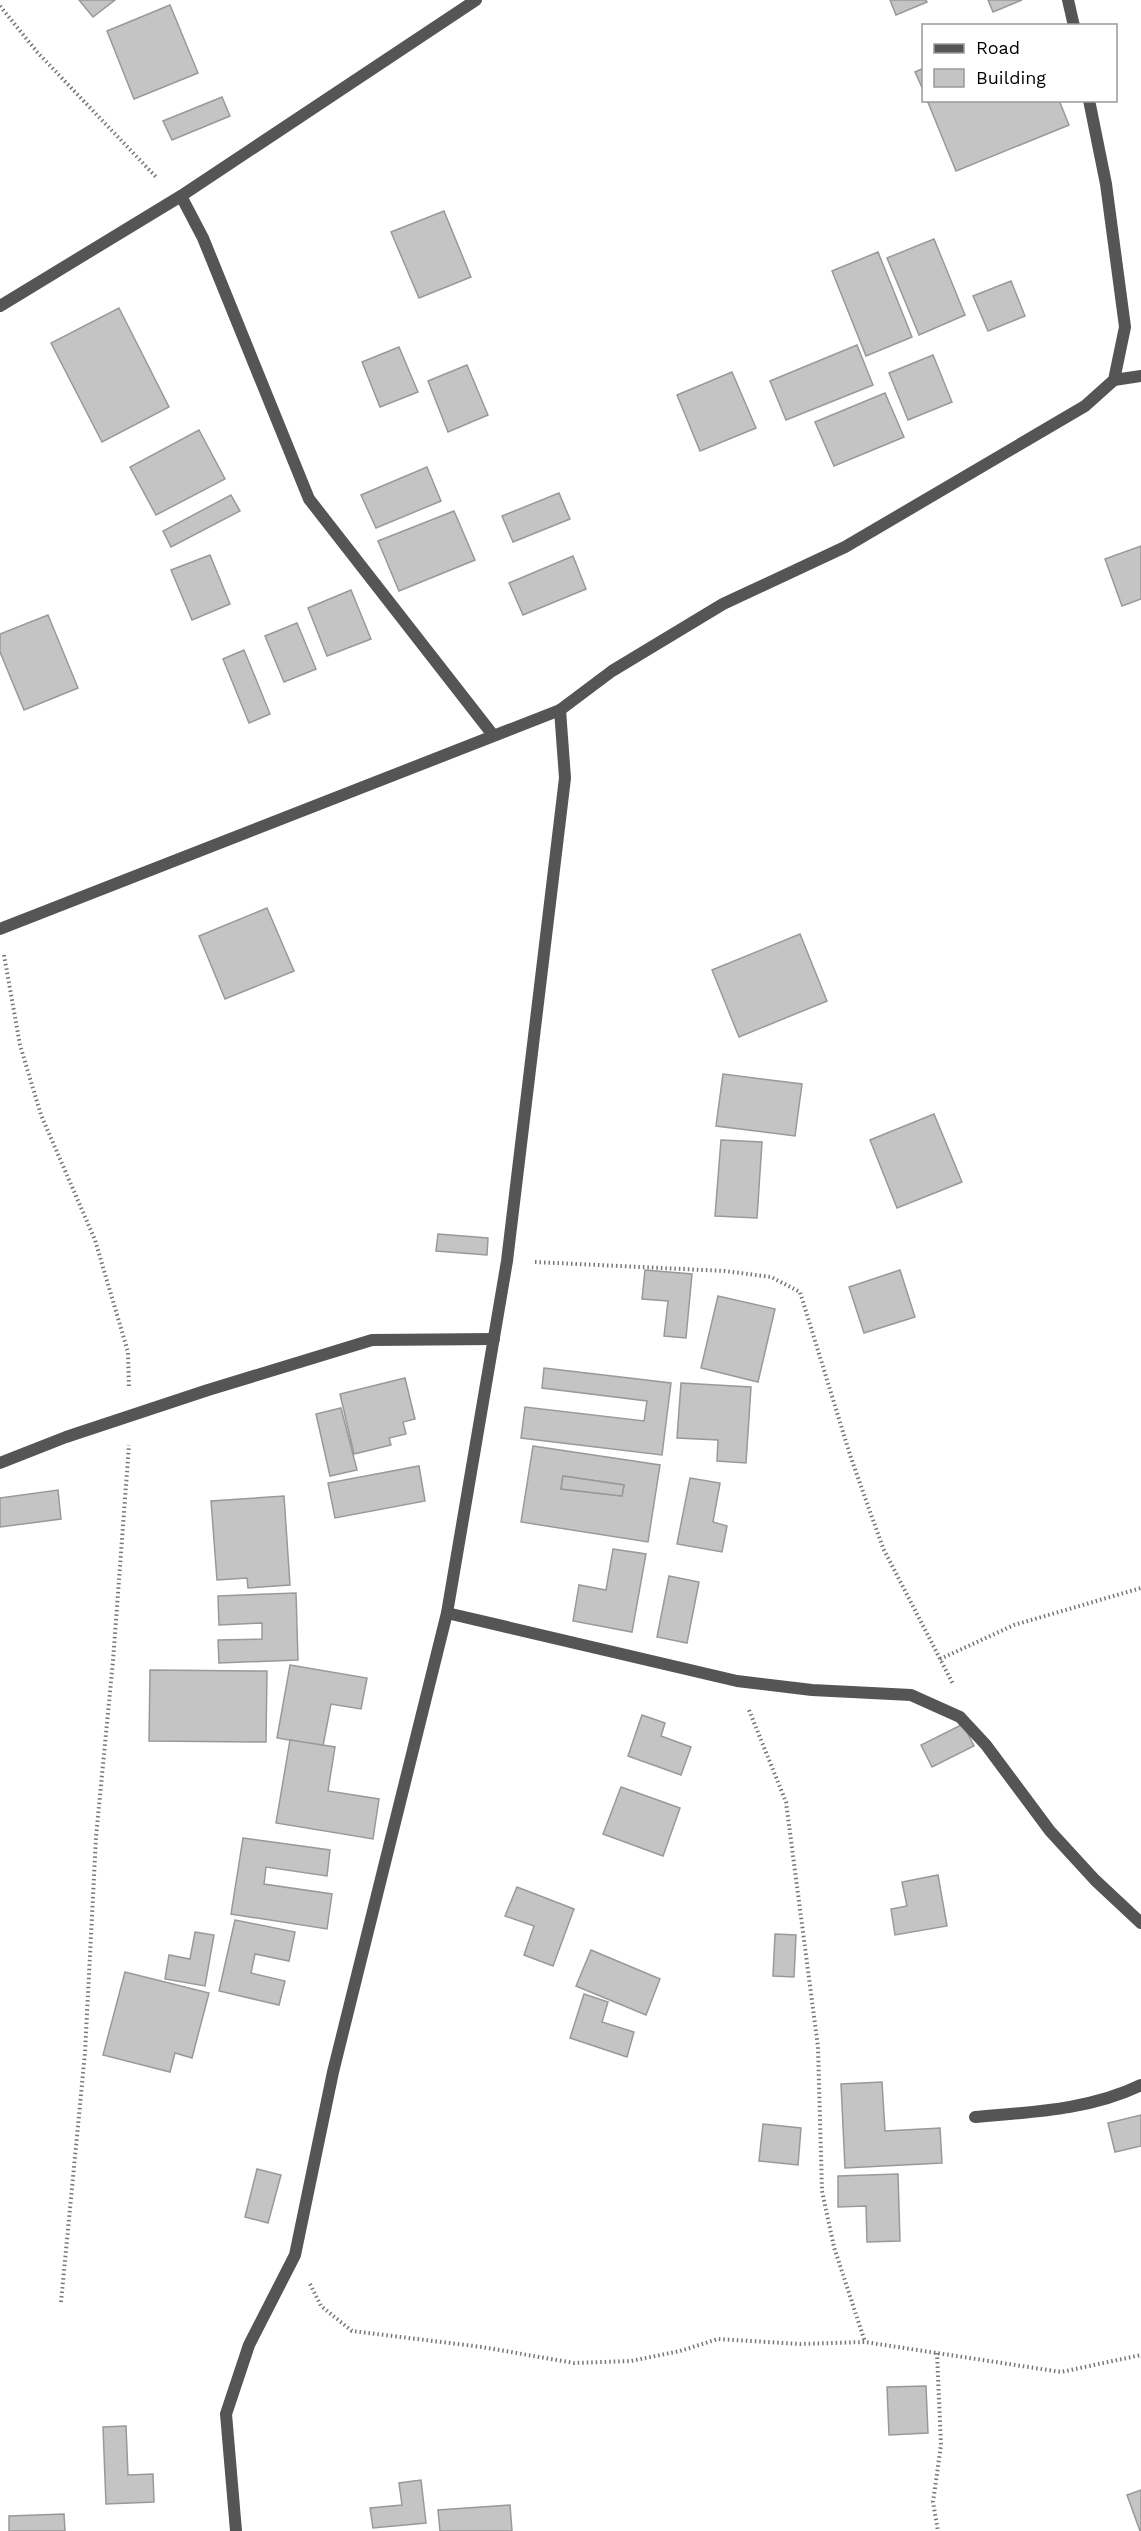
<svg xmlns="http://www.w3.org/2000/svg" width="1141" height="2531" font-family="'Work Sans',sans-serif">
<rect width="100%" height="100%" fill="#fff"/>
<g fill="#c4c4c4" stroke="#999" stroke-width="1.5" fill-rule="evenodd">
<polygon points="79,0 115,0 93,17"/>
<polygon points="890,0 926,0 927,2 896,15"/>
<polygon points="988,0 1022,0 993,12"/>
<polygon points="170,5 198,73 134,99 107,31"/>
<polygon points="924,68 924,92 915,72"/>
<polygon points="222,97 230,116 172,140 163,121"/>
<polygon points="927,100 1059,100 1069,125 956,171"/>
<polygon points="444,211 471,277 419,298 391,232"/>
<polygon points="934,239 965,315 919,335 887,258"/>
<polygon points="878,252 912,337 866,356 832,271"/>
<polygon points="1011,281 1025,316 988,331 973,296"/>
<polygon points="119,308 169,407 102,442 51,343"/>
<polygon points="857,345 873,385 786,420 770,381"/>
<polygon points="399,347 418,392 380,407 362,362"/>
<polygon points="933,355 952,402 908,420 889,373"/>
<polygon points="467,365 488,415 448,432 428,381"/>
<polygon points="732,372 756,428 700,451 677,395"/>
<polygon points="885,393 904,437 834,466 815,422"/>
<polygon points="199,430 225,479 156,515 130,467"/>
<polygon points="427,467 441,501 376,528 361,495"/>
<polygon points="559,493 570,519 513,542 502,516"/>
<polygon points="231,495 240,511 171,547 163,531"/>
<polygon points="454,511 475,560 399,591 378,541"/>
<polygon points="1141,546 1141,599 1122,606 1105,559"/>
<polygon points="210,555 230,604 192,620 171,570"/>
<polygon points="573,556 586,589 523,615 509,583"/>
<polygon points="351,590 371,639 327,656 308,608"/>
<polygon points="48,615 78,688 24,710 0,652 0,634"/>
<polygon points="297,623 316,669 284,682 265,636"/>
<polygon points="244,650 270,714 249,723 223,659"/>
<polygon points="267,908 294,971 225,999 199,936"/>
<polygon points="800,934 827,1001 739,1037 712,970"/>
<polygon points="723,1074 802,1084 795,1136 716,1126"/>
<polygon points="934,1114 962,1182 897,1208 870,1140"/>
<polygon points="721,1140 762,1142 757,1218 715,1216"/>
<polygon points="438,1234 488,1238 487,1255 436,1251"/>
<polygon points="645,1270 692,1274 686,1338 664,1336 668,1301 642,1299"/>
<polygon points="900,1270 915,1317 864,1333 849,1287"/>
<polygon points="718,1296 775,1309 758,1382 701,1368"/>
<polygon points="544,1368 671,1383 662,1455 521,1438 525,1407 644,1421 647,1401 542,1388"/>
<polygon points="405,1378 415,1419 403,1422 406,1434 389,1438 391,1445 354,1454 340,1394"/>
<polygon points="681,1383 751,1387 746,1463 717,1461 718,1440 677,1438"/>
<polygon points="341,1408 357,1470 330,1476 316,1414"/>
<path d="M533,1446L660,1465L648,1542L521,1522ZM563,1476L624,1485L622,1496L561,1489Z"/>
<polygon points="419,1466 425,1501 335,1518 328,1483"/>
<polygon points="563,1476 624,1485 622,1496 561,1489"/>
<polygon points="690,1478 720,1483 713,1522 727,1526 722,1552 677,1544"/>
<polygon points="58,1490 61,1519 0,1527 0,1498"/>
<polygon points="284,1496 290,1585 248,1588 247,1578 217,1580 211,1501"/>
<polygon points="613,1549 646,1554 632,1632 573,1621 579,1585 606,1590"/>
<polygon points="669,1576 699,1582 687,1643 657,1637"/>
<polygon points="296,1593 298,1660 219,1663 218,1640 262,1639 262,1623 219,1625 218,1596"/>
<polygon points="290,1665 367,1678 361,1709 331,1704 323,1746 277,1738"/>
<polygon points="150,1670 267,1671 266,1742 149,1741"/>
<polygon points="642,1715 665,1723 661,1736 691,1747 681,1775 628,1756"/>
<polygon points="963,1724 974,1746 932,1767 921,1745"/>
<polygon points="290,1740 335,1747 328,1791 379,1799 373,1839 276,1823"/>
<polygon points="621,1787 680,1808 663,1856 603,1834"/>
<polygon points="243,1838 330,1850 327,1876 266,1867 264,1884 332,1894 327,1929 231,1914"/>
<polygon points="938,1875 947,1926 895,1935 891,1909 907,1906 902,1882"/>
<polygon points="517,1887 574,1909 553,1966 524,1955 534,1926 505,1916"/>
<polygon points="235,1920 295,1932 289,1961 255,1954 251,1973 285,1981 279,2005 219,1991"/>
<polygon points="195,1932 214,1935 205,1986 165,1979 169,1955 190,1959"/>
<polygon points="775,1934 796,1935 794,1977 773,1976"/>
<polygon points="591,1950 660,1979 646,2015 576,1986"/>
<polygon points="125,1972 209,1993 192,2058 175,2053 170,2072 103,2055"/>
<polygon points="584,1994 608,2002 602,2022 634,2032 627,2057 570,2038"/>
<polygon points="882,2082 885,2131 940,2128 942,2163 845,2168 841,2084"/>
<polygon points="1141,2115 1141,2146 1115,2152 1108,2123"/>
<polygon points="763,2124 801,2128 798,2165 759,2161"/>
<polygon points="257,2169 281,2175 268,2223 245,2217"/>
<polygon points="898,2174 900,2241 867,2242 866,2206 838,2207 838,2176"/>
<polygon points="926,2386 928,2433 889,2435 887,2387"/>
<polygon points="126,2426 128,2475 153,2474 154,2502 106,2504 103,2427"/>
<polygon points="421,2480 426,2523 373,2528 370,2508 402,2505 399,2483"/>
<polygon points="1141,2490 1141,2531 1140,2531 1127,2495"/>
<polygon points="510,2505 512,2531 440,2531 438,2510"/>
<polygon points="64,2514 65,2531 9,2531 9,2516"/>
</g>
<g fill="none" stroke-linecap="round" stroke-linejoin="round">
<g stroke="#777" stroke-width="4" stroke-dasharray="1.5 3" stroke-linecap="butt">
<polyline points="0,6 38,53 157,178"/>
<polyline points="4,955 20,1045 41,1115 95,1240 128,1352 129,1389"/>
<polyline points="535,1262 725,1271 771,1277 800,1292 851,1458 883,1548 953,1684"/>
<polyline points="940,1659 1014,1625 1141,1588"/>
<polyline points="749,1710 786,1802 818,2047 822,2191 834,2247 865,2342"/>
<polyline points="310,2284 321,2306 352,2331 482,2347 574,2363 631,2361 680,2351 718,2339 800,2344 865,2342 1061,2372 1141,2355"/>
<polyline points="61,2302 85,2053 96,1837 113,1661 129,1445"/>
<polyline points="937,2353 941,2445 933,2502 938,2531"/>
</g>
<g stroke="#555" stroke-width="12">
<polyline points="1068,0 1074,26"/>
<polyline points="181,196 203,238 309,499 493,735"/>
<polyline points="0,306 181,196 476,0"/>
<polyline points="1114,380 1141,376"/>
<polyline points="0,929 560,710 612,671 723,604 845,547 1085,406 1114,380 1125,327 1106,184 1089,100"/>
<polyline points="0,1463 66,1437 208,1390 372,1340 494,1339"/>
<polyline points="447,1613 737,1681 812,1690 911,1695 960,1717 986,1745 1050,1831 1095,1880 1141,1923"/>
<path d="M975,2117C1031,2112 1090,2110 1141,2085"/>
<polyline points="236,2531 226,2414 249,2345 295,2255 333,2072 447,1613 507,1261 565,778 560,710"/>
</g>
</g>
<rect x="922" y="24" width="195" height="78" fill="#ffffff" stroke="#999999" stroke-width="1.5"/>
<rect x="934" y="44" width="30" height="9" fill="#555555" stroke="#999999" stroke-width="1.5"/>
<text x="976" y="54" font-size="18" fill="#000000">Road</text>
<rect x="934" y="69" width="30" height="18" fill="#c4c4c4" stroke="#999999" stroke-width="1.5"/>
<text x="976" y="84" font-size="18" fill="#000000">Building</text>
</svg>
